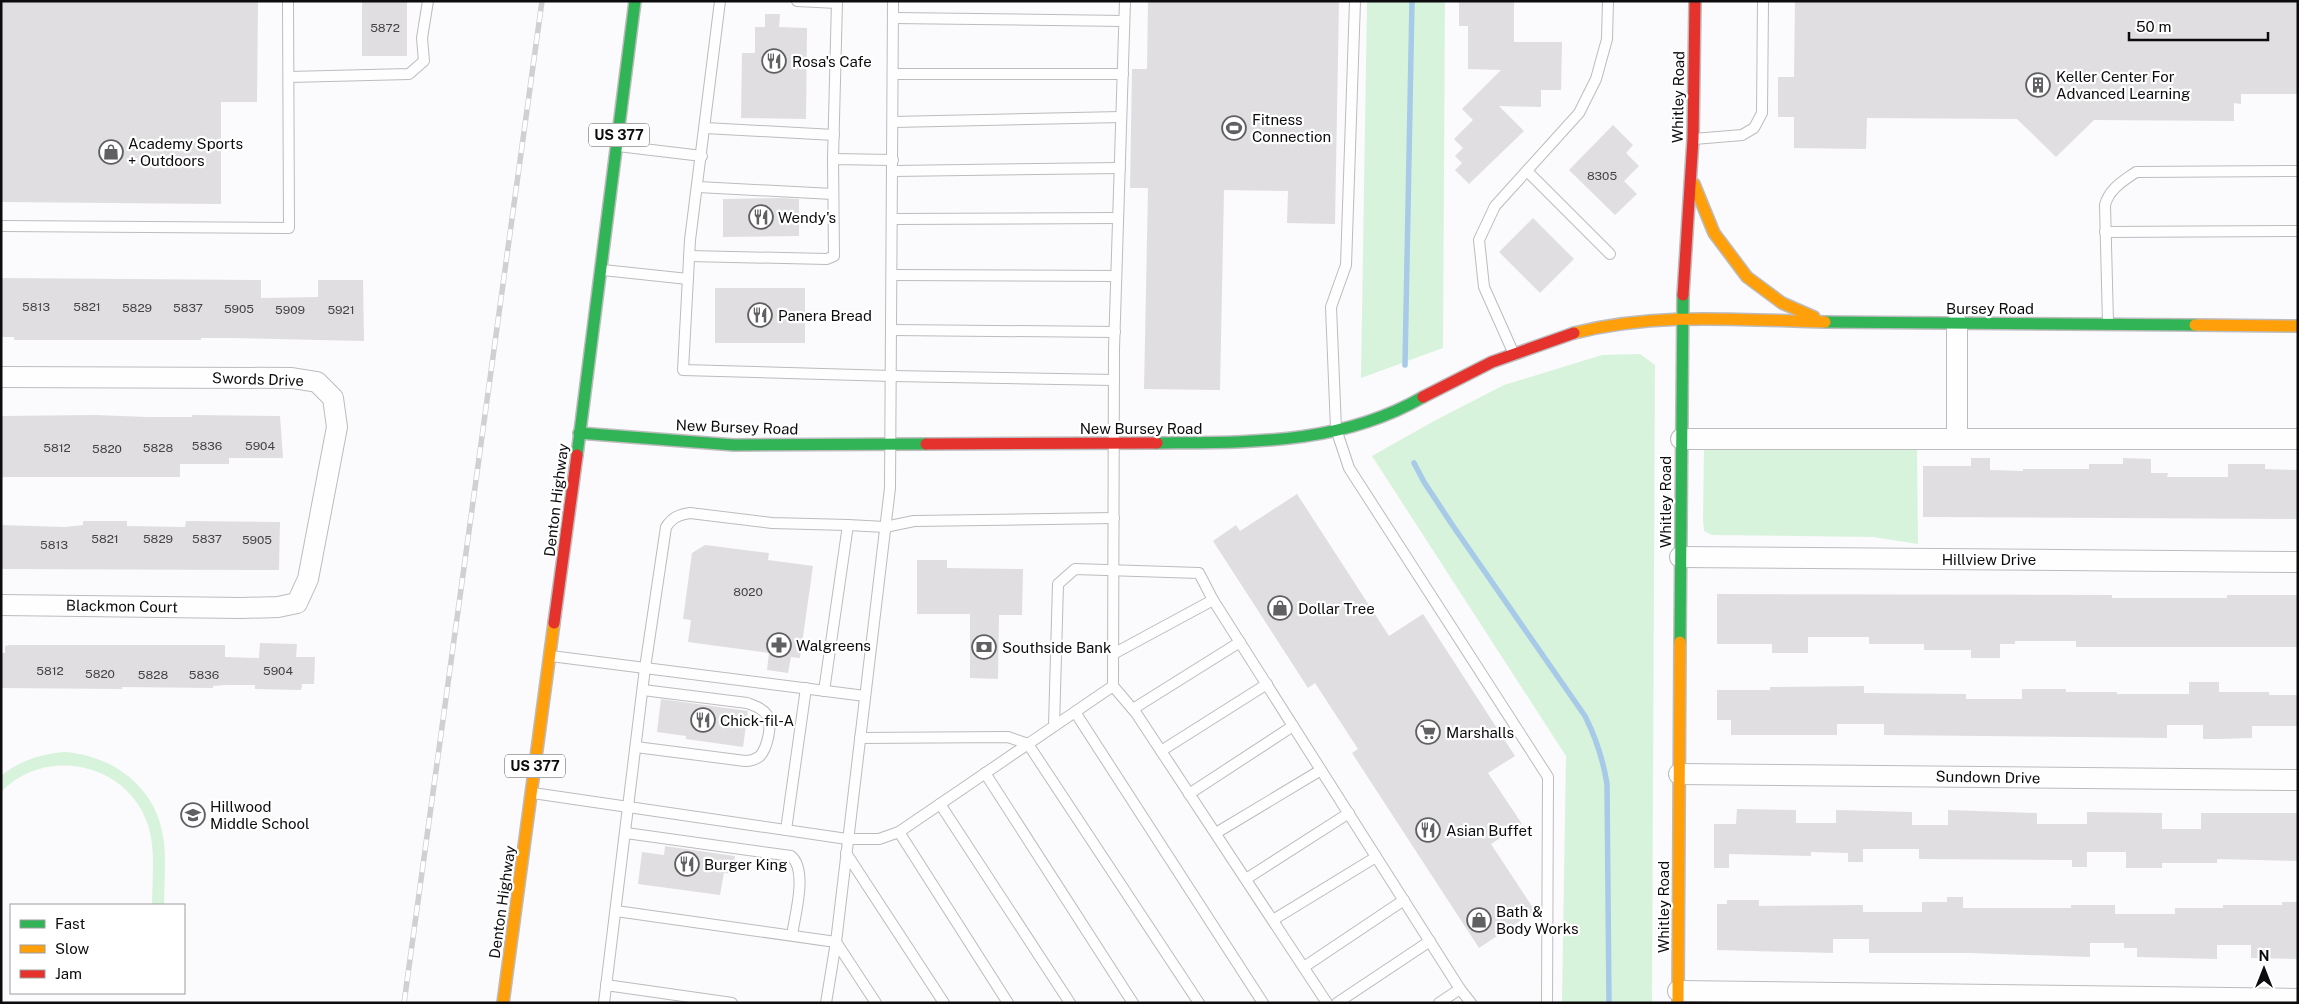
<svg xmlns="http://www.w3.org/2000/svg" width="2299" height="1004" font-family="'Public Sans',sans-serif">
<rect width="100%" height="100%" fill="#fbfafc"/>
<g fill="#d8f3dc">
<polygon points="1367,1 1445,1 1443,348 1361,378"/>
<polygon points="1640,354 1655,365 1652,1003 1562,1003 1566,756 1372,456 1434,421 1504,385 1602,355"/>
<polygon points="1704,449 1917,450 1918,544 1873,537 1712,535 1704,531 1703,520"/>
<path d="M65,752C113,756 155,786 163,836C167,858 164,883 164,905H152C152,879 156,850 148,825C128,763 46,745 1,792V776C20,760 42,754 65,752Z"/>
</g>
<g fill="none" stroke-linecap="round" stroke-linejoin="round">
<g stroke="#a6cae7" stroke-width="5.5">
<polyline points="1405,365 1412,1"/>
<path d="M1414,463L1424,482L1453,526L1585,716C1596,738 1603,759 1607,784L1609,1003"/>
</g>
</g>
<g fill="#e0dee1">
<polygon points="1,1 258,1 257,102 221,102 221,204 1,202"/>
<rect x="362" y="1" width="45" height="55"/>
<polygon points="1148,1 1339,1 1335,224 1287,223 1288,191 1224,190 1220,390 1144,389 1148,188 1130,188 1132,69 1147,69"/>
<polygon points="1459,1 1514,1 1514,42 1562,42 1561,90 1541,90 1541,107 1499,106 1524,131 1469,184 1455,170 1462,163 1455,156 1463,148 1454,139 1473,120 1462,109 1501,70 1468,69 1468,26 1459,26"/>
<polygon points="1795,1 2298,1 2298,94 2241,94 2241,104 2234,103 2234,121 2094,120 2056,157 2017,119 1867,118 1866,149 1794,148 1794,117 1778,117 1778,77 1794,77"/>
<polygon points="765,14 780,14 779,27 807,28 806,119 741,118 742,53 755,53 755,27 765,27"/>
<polygon points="1613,125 1633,145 1626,153 1639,166 1624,181 1637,194 1615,215 1569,170"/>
<polygon points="781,198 799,199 799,236 723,237 723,199"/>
<polygon points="1533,218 1574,259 1540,293 1499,252"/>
<polygon points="1,278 261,280 261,298 318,297 318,280 363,280 364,341 232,338 201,338 201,340 14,340 14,337 1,337"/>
<rect x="715" y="288" width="90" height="55"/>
<polygon points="95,415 147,417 192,417 192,415 280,416 283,458 229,458 229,464 180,464 180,477 1,477 1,416"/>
<polygon points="1971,458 1990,458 1990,470 2023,471 2023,469 2089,469 2089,464 2123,464 2123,458 2151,459 2151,473 2168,473 2167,477 2228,477 2228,464 2265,464 2265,469 2298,470 2298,519 1923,517 1923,466 1971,466"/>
<polygon points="1297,494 1389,636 1423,614 1515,756 1488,773 1522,824 1491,844 1535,911 1479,948 1352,753 1358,749 1315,683 1308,688 1213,541 1236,525 1240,531"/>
<polygon points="83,521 127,521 127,526 185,527 186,521 280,522 279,570 1,569 1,525 65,527 83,525"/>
<polygon points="705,545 769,553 768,560 813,566 800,658 791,657 788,673 767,670 769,653 688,642 691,620 683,619 692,553"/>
<polygon points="917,560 947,560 947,568 1023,569 1022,615 999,615 998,679 970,678 970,614 917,614"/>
<polygon points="1717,594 2112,595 2112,598 2227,598 2227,595 2298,595 2298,647 2076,647 2076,641 2015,641 2015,644 2000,644 2000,658 1971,658 1971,650 1924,650 1924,644 1869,644 1869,637 1808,637 1808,653 1772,653 1772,644 1717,644"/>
<polygon points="260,643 297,644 296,657 315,657 314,684 302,684 301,690 255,689 255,685 226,685 213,686 213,688 122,687 122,689 1,688 1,653 5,653 5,646 9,645 225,645 225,657 259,658"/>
<polygon points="2189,682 2219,682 2219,692 2269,692 2269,695 2298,695 2298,726 2252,726 2252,738 2219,739 2203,739 2203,725 2167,725 2167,738 1884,735 1884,724 1837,724 1837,735 1731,735 1731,720 1717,720 1717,690 1770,690 1770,687 1864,686 1864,693 1966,694 1966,699 2022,699 2022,689 2066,689 2066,692 2117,692 2117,694 2189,694"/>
<polygon points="661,699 748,711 743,747 686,739 686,736 657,732"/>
<polygon points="1737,809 1796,810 1796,823 1836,823 1836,810 1912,812 1912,825 1948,825 1948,810 2037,813 2037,824 2087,824 2087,812 2162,813 2162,829 2201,829 2201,813 2298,813 2298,861 2217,859 2217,863 2162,863 2162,868 2126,868 2126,852 2087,852 2087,867 2072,867 2072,860 1919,859 1919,849 1863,849 1863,862 1848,862 1848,853 1811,852 1811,856 1729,854 1729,868 1714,868 1714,824 1736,824"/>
<polygon points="665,846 735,856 732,874 724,873 720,895 638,884 642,852 664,855"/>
<polygon points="1947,897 1963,897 1963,908 2071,908 2071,905 2115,905 2115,914 2175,914 2175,908 2223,908 2223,905 2282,905 2282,902 2298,902 2298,959 2251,958 2251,945 2217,945 2217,959 2137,957 2137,948 2124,948 2124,943 2090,943 2090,957 1970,953 1869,953 1869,939 1833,939 1833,953 1717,950 1717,904 1727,904 1727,900 1759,900 1759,906 1863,905 1863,912 1922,912 1922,902 1947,902"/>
</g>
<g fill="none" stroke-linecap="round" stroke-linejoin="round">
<g stroke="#bcbbbe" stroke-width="12">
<g id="lane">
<polyline points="720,1 690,240 683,370 892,376 1114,380"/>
<polyline points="797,1 837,3"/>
<polyline points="1355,1 1346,265 1331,307 1336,429 1349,468 1548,777 1547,1003"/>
<polyline points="893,18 1124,21"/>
<polyline points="893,74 1123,74"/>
<polyline points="289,77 409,74 424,61 422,38 428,1"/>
<polyline points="893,122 1121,117"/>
<polyline points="705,128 834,135"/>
<polyline points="1694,139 1742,135 1754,128 1762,113 1763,1"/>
<polyline points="618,146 702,156"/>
<polyline points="833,159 837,1"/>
<polyline points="893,171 1120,168"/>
<polyline points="1527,171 1610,254"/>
<polyline points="698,187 833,194"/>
<polyline points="893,219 1118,218"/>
<polyline points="1,226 289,228 288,1"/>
<polyline points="2105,232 2298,231"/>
<polyline points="689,256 827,259 834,256 833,159 893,160"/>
<polyline points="603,270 688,279"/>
<polyline points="892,275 1116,276"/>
<path d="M2108,323L2105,205C2109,189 2123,181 2136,172L2298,171"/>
<polyline points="892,330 1115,332"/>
<polyline points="1513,352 1484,287 1479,240 1495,206 1579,113 1596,79 1607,39 1608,1"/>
<polyline points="1213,600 1460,989 1471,1003"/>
<path d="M551,656L645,668L666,527C673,517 678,515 690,513L772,523L848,525L885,527L914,521L1114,518"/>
<polyline points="1113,686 1136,713 1327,1003"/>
<polyline points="824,691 848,525"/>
<polyline points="1133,709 1240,642"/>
<polyline points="1075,712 1263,1003"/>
<polyline points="1054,726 1058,584 1075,569 1199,573 1213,600 1115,653"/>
<polyline points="860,738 1008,737 1028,744 1199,1003"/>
<path d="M636,747L745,761C751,761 755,760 760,756C767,748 773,725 767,715C762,708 755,706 747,703L643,690"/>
<polyline points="1161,751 1267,684"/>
<polyline points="985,773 1133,1003"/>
<polyline points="533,793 847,839 879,839 899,832 1113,686 1114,349 1125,1"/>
<polyline points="1189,794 1293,726"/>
<polyline points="940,804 1070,1003"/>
<polyline points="786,830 806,688"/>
<polyline points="899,832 1008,1003"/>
<path d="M626,833L791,856C808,870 795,915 792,935"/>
<polyline points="1216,833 1321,770"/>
<polyline points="846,853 944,1003"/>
<polyline points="1246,879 1349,813"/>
<polyline points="616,911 836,942 876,1003"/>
<polyline points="1273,920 1376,857"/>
<polyline points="1304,967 1404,900"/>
<polyline points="606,985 732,1003"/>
<polyline points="604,1003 645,668 865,696"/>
<polyline points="826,1003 836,942 890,488 893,1"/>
<polyline points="1337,1003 1430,941"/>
<polyline points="1439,1003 1460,989"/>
</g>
</g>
<g stroke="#bcbbbe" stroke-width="22">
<g id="street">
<polyline points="1957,323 1957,439"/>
<polyline points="1,377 292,378 317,382 333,398 337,427 308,579 297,603 278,607 242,608 1,605"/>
<polyline points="1681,439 2298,439"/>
<polyline points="1680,557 2298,562"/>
<polyline points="1679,774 2298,780"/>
<polyline points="1678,991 2298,999"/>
</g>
</g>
<g stroke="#bcbbbe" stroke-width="14">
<g id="fast">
<polyline points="1825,322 2195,325"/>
<polyline points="579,433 734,445 926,444"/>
<path d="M1157,443C1250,442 1340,445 1423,397"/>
<polyline points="577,455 635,1"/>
<polyline points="1680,642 1683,295"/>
</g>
</g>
<g stroke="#bcbbbe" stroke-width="14">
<g id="slow">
<polyline points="1694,184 1714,233 1747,277 1782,303 1814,317"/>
<polyline points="2195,325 2298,326"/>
<path d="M1574,333C1659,312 1739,320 1825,322"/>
<polyline points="503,1003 554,623"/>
<polyline points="1678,1003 1680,642"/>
</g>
</g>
<g stroke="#bcbbbe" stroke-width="14">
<g id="jam">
<polyline points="1683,295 1693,139 1695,1"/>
<polyline points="1423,397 1492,362 1574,333"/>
<polyline points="926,444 1157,443"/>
<polyline points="554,623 577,455"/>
</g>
</g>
<use href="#lane" stroke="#fefeff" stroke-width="10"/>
<use href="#street" stroke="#fefeff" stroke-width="20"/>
<use href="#fast" stroke="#30b455" stroke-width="11"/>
<use href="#slow" stroke="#ff9f0a" stroke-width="11"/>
<use href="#jam" stroke="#e5322d" stroke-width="11"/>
<g stroke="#d0d0d1" stroke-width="5.5">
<polyline id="rail" points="404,1003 542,1"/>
</g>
<use href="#rail" stroke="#fff" stroke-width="4" stroke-dasharray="11" stroke-linecap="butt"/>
</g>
<defs>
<g id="restaurant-ring" transform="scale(1.25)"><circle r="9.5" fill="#fff" stroke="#605f61" stroke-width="1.5"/><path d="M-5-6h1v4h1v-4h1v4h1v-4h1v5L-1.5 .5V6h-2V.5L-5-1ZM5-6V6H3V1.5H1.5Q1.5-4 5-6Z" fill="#605f61"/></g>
<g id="building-ring" transform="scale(1.25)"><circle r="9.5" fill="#fff" stroke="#605f61" stroke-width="1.5"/><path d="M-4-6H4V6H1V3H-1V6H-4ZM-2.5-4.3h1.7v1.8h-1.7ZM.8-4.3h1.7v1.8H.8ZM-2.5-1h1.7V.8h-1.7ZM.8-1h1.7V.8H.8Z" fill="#605f61"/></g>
<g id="stadium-ring" transform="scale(1.25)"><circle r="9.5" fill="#fff" stroke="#605f61" stroke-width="1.5"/><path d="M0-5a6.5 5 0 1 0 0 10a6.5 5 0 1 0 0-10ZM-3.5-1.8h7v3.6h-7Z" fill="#605f61"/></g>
<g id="shop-ring" transform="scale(1.25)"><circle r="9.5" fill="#fff" stroke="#605f61" stroke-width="1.5"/><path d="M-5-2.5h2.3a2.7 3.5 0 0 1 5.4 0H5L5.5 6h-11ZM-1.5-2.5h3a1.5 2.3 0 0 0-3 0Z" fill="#605f61"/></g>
<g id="pharmacy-ring" transform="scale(1.25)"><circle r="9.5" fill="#fff" stroke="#605f61" stroke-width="1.5"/><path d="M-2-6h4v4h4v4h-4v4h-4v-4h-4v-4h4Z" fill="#605f61"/></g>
<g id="bank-ring" transform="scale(1.25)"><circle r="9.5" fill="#fff" stroke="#605f61" stroke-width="1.5"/><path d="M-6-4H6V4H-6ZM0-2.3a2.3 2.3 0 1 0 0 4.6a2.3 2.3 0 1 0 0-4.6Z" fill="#605f61"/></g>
<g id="supermarket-ring" transform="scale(1.25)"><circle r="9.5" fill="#fff" stroke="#605f61" stroke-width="1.5"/><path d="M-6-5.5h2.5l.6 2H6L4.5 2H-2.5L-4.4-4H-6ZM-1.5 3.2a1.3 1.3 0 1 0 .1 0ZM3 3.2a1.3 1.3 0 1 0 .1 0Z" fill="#605f61"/></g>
<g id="school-ring" transform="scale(1.25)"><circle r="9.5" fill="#fff" stroke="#605f61" stroke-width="1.5"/><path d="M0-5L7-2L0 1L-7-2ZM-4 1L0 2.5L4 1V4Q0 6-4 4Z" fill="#605f61"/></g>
</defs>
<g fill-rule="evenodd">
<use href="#restaurant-ring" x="774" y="61"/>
<use href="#building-ring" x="2038" y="85"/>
<use href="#stadium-ring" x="1234" y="128"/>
<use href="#shop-ring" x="111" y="152"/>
<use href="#restaurant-ring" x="761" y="217"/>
<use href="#restaurant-ring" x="760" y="315"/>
<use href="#shop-ring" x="1280" y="608"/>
<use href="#pharmacy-ring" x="779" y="645"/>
<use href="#bank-ring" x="984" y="647"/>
<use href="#restaurant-ring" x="703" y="720"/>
<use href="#supermarket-ring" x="1428" y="732"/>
<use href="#school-ring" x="193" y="815"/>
<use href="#restaurant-ring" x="1428" y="830"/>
<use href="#restaurant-ring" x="687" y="864"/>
<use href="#shop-ring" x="1479" y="920"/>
</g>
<g text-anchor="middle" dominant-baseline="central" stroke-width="4.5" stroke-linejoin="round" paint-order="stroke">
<g font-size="12" fill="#434245">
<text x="385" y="28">5872</text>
<text x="1602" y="176">8305</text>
<text x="36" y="307">5813</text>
<text x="87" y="307">5821</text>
<text x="137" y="308">5829</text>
<text x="188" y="308">5837</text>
<text x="239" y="309">5905</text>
<text x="290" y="310">5909</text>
<text x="341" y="310">5921</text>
<text x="207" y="446">5836</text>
<text x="260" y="446">5904</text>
<text x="57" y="448">5812</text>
<text x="158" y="448">5828</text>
<text x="107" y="449">5820</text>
<text x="105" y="539">5821</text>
<text x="158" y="539">5829</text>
<text x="207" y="539">5837</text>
<text x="257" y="540">5905</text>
<text x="54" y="545">5813</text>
<text x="748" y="592">8020</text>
<text x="50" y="671">5812</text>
<text x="278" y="671">5904</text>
<text x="100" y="674">5820</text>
<text x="153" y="675">5828</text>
<text x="204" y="675">5836</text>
</g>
<g fill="#fff" stroke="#555456" stroke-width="1">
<rect x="589" y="123.5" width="60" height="23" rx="4"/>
<rect x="505" y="754.5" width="60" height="23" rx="4"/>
</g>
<g font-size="14" font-weight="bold" fill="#0c0b0e">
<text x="619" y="135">US 377</text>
<text x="535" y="766">US 377</text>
</g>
<g font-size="15" fill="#0c0b0e" stroke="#fff" text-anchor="start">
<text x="792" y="61">Rosa's Cafe</text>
<text x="2056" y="76">Keller Center For<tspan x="2056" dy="17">Advanced Learning</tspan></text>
<text x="1252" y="119">Fitness<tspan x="1252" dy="17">Connection</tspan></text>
<text x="128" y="143">Academy Sports<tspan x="128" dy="17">+ Outdoors</tspan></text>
<text x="778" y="217">Wendy's</text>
<text x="778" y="315">Panera Bread</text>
<text x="1298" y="608">Dollar Tree</text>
<text x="796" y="645">Walgreens</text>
<text x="1002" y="647">Southside Bank</text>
<text x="720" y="720">Chick-fil-A</text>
<text x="1446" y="732">Marshalls</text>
<text x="210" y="806">Hillwood<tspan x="210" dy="17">Middle School</tspan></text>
<text x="1446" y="830">Asian Buffet</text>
<text x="704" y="864">Burger King</text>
<text x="1496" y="911">Bath &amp;<tspan x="1496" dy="17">Body Works</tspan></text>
</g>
<g font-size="15" fill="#0c0b0e" stroke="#fff">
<text transform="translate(1678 97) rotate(-89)">Whitley Road</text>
<text x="1990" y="308">Bursey Road</text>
<text transform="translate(258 379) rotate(2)">Swords Drive</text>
<text transform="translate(737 427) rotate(2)">New Bursey Road</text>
<text x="1141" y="428">New Bursey Road</text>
<text transform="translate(556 500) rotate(-83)">Denton Highway</text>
<text transform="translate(1665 502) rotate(-90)">Whitley Road</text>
<text x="1989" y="559">Hillview Drive</text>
<text transform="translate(122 606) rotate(1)">Blackmon Court</text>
<text transform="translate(1988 777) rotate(1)">Sundown Drive</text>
<text transform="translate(502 902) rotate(-82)">Denton Highway</text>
<text transform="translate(1663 907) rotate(-90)">Whitley Road</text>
</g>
</g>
<rect width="2299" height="1004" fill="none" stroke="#0c0b0e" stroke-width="5"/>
<rect x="10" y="904" width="175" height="90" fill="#ffffff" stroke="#9e9d9f"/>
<rect x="20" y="920" width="25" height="8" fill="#30b455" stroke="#9e9d9f"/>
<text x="55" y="929" font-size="15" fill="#0c0b0e">Fast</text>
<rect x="20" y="945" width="25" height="8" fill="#ff9f0a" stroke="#9e9d9f"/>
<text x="55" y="954" font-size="15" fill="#0c0b0e">Slow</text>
<rect x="20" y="970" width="25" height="8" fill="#e5322d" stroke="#9e9d9f"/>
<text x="55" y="979" font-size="15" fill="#0c0b0e">Jam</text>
<g transform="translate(2264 969)" stroke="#ffffff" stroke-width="4" paint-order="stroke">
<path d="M0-4L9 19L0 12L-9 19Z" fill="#0c0b0e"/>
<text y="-8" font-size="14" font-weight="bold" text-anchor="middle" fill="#0c0b0e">N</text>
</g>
<path d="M2129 32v8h139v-8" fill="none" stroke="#0c0b0e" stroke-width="2.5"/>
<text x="2136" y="32" font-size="15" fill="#0c0b0e" stroke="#ffffff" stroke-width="4" paint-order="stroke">50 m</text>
</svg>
